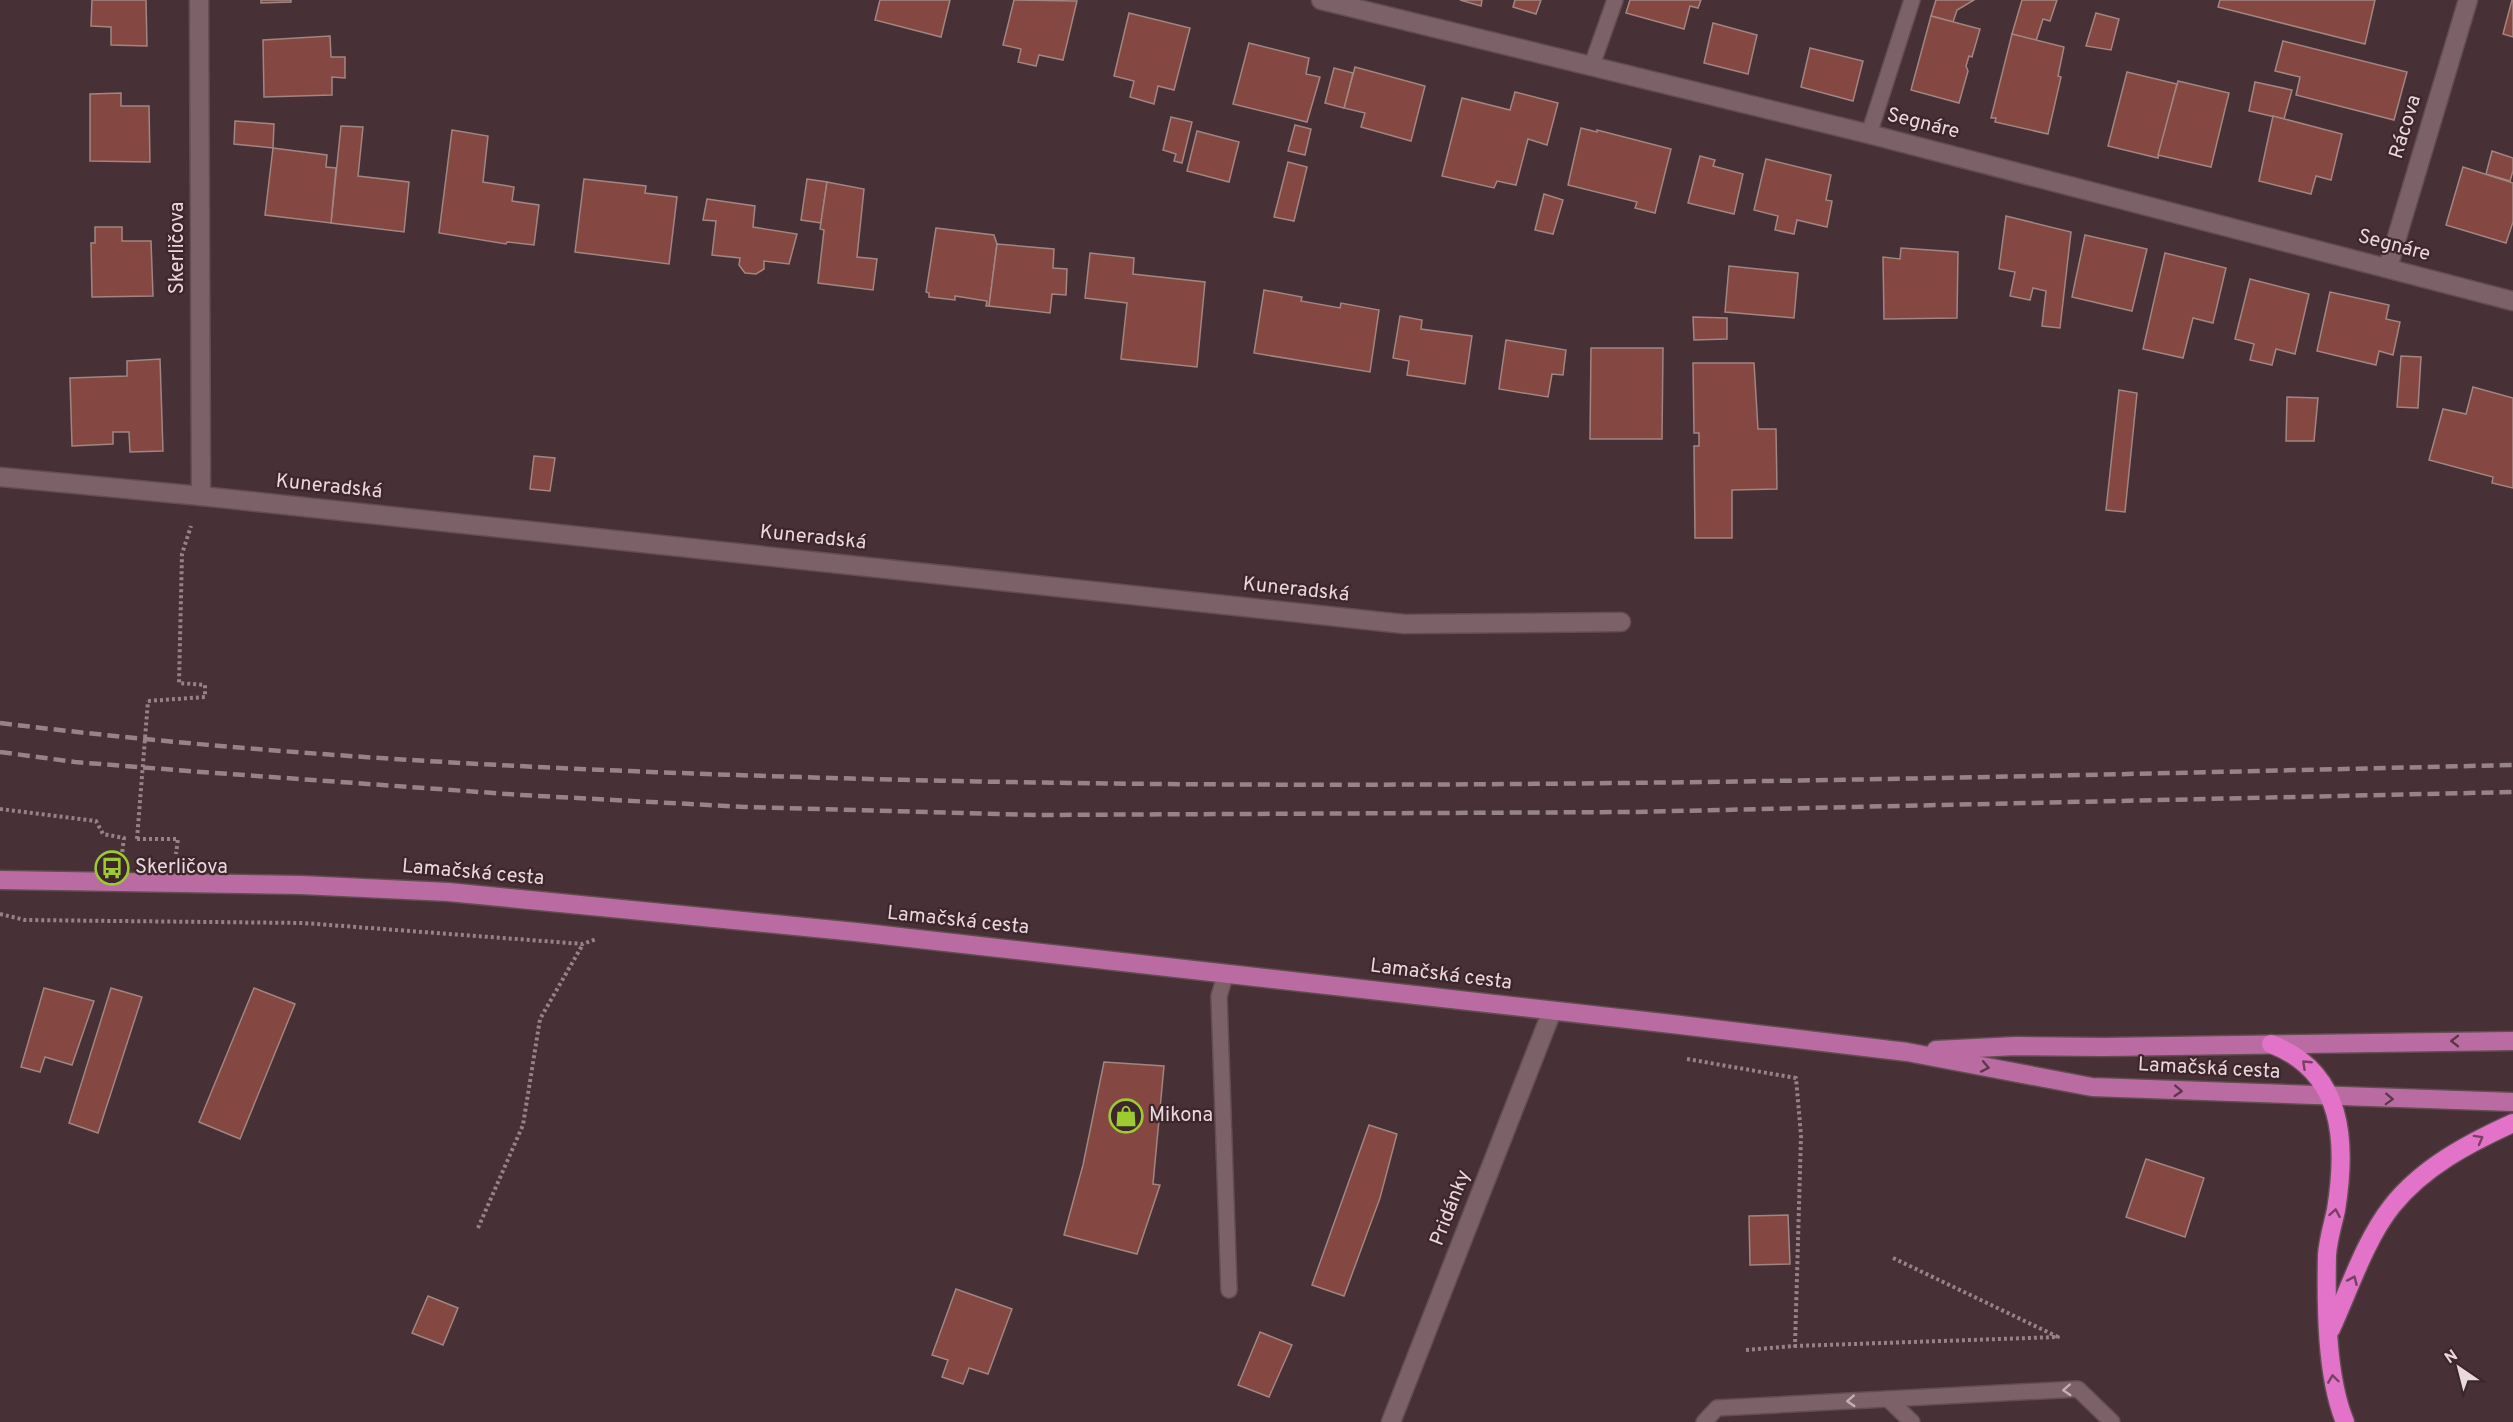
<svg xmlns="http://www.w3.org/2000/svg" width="2513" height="1422" font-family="Overpass,sans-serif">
<rect width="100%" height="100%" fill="#473036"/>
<g fill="#854742" stroke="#a28581" stroke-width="1.5">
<polygon points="92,0 146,0 147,46 111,45 111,27 91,26"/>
<polygon points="261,0 291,0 291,2 261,3"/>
<polygon points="880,0 950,0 941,37 875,20"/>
<polygon points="1014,0 1077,1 1063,60 1039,55 1036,66 1018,62 1021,49 1003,45"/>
<polygon points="1460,0 1482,0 1481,6"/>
<polygon points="1515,0 1541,0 1536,14 1513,7"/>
<polygon points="1630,0 1701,0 1698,8 1690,6 1684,29 1626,13"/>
<polygon points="1936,0 1974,0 1957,10 1953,22 1931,16"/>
<polygon points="2022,0 2057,0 2050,21 2043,19 2036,41 2012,34"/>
<polygon points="2220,0 2375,0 2365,44 2218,7"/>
<polygon points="2512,0 2513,0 2513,37 2503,34"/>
<polygon points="1129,13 1190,28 1174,90 1158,86 1154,104 1130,97 1134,81 1114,76"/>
<polygon points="2096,13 2119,19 2111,50 2086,46"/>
<polygon points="1931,16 1980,29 1972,57 1969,56 1966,66 1968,71 1959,103 1911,90"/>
<polygon points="1713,23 1757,35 1748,74 1704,63"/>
<polygon points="2012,34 2064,47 2058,76 2061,77 2048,134 1995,122 1996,118 1991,118"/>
<polygon points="330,36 331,57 345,57 345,78 332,77 332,95 264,97 263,40"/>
<polygon points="2283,41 2407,72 2394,120 2296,95 2300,77 2275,71"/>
<polygon points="1249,43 1309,58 1306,74 1320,77 1307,122 1233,104"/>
<polygon points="1810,48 1863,61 1853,101 1801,87"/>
<polygon points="1355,67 1425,86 1411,141 1361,127 1365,113 1344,108"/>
<polygon points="1334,68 1353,73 1344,108 1325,103"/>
<polygon points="2127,72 2177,84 2158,158 2108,146"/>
<polygon points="2178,81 2229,93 2211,167 2158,155"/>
<polygon points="2255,82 2292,90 2284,119 2249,111"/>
<polygon points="1515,92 1558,103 1547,145 1528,139 1516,185 1497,181 1494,188 1442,176 1462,98 1510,110"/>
<polygon points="121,93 121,106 149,106 150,162 90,161 90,94"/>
<polygon points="2273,116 2342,134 2331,180 2316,176 2311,194 2259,181"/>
<polygon points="1171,117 1192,122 1182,163 1174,161 1176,154 1163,150"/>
<polygon points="235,121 274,124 273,148 234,144"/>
<polygon points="1295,125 1311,129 1305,155 1288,151"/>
<polygon points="341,126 363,127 358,176 409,182 404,232 331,223"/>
<polygon points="1581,128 1597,132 1597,130 1671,149 1655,213 1635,208 1637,202 1568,185"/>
<polygon points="452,130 488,136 483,182 514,187 512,201 539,205 534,245 507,242 506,244 439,233"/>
<polygon points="1197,131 1239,142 1229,182 1187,171"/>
<polygon points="273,148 327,155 326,167 336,168 331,223 265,215"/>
<polygon points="2492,151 2513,158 2513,171 2510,181 2486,174"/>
<polygon points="1700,156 1715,160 1713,166 1743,174 1734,214 1688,203"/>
<polygon points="1766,159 1831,175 1826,200 1832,201 1827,227 1797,220 1794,234 1775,230 1778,216 1754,210"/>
<polygon points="1288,162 1307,167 1294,221 1274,217"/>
<polygon points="2463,167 2513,183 2513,222 2506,243 2446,225"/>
<polygon points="584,179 646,186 645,193 677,197 669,264 575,252"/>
<polygon points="807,179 827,182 821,223 801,220"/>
<polygon points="827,182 864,189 857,257 877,259 873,290 818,283 824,230 820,229"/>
<polygon points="1544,194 1563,200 1553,234 1535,230"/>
<polygon points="707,199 755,206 753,227 797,234 789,264 764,261 764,269 756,274 745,273 739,265 740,258 712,255 716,221 703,220"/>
<polygon points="2006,216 2071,232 2060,328 2042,326 2046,291 2033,288 2030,300 2010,296 2015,272 1999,269"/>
<polygon points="95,227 122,227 122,241 151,241 153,296 92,297 91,243 95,243"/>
<polygon points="936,228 994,235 997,244 989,306 986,306 987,301 955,296 955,300 929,297 929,293 926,292"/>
<polygon points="2085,235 2147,249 2132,311 2072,297"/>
<polygon points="997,244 1054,249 1053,268 1067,269 1066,295 1052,294 1050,313 989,306"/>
<polygon points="1901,248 1958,252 1957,318 1884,319 1883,257 1900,259"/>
<polygon points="1090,253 1134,258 1133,274 1205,282 1197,367 1121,359 1127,303 1085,298"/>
<polygon points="2165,253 2226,268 2213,323 2193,318 2183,358 2143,349"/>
<polygon points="1729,266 1798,273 1794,318 1725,312"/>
<polygon points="2250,279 2309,294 2295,354 2276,349 2272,365 2250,360 2254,344 2235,339"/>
<polygon points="1264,290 1302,297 1301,301 1340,308 1341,303 1379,310 1370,372 1254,353"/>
<polygon points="2330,292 2389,305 2386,319 2400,322 2393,355 2379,351 2376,365 2317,351"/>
<polygon points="1400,316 1422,320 1421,329 1472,336 1465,384 1407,375 1409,361 1393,358"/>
<polygon points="1693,317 1727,318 1727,339 1694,340"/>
<polygon points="1506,340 1566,350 1563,375 1552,374 1548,397 1499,389"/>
<polygon points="1591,348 1663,348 1662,439 1590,439"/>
<polygon points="2401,356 2421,357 2418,408 2397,407"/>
<polygon points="160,359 163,451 130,452 129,432 113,432 113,444 72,446 70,378 127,376 127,361"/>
<polygon points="1693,363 1754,363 1758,429 1776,429 1777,489 1732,490 1732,538 1695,538 1694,446 1699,446 1699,433 1694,433"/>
<polygon points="2473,387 2513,398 2513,488 2492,483 2493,477 2429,460 2443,409 2466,414"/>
<polygon points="2119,390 2137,393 2125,512 2106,510"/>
<polygon points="2287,397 2318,398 2314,441 2286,441"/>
<polygon points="534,456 555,458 550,491 530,489"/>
<polygon points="44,988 94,1001 72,1065 45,1057 40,1072 21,1067"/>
<polygon points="111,988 142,997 98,1133 69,1123"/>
<polygon points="254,988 295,1004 240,1139 199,1122"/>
<polygon points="1104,1062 1164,1066 1153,1184 1160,1185 1137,1254 1064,1235 1083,1165"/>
<polygon points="1369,1125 1397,1134 1380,1198 1344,1296 1312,1285"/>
<polygon points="2146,1159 2204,1178 2185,1237 2126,1217"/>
<polygon points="1788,1215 1790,1264 1750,1265 1749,1216"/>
<polygon points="956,1289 1012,1309 988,1374 969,1368 963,1384 942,1377 948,1360 932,1355"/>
<polygon points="428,1296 458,1308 443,1345 412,1333"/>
<polygon points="1260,1332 1292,1345 1269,1397 1238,1385"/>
</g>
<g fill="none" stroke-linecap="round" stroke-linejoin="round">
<g stroke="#624d53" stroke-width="18">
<g id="lane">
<polyline points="1592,65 1615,0"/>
<polyline points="1869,134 1912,0"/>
<polyline points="1226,973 1219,996 1229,1290"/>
<polyline points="1888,1399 1912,1422"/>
<polyline points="1704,1422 1717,1408 2078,1389 2112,1422"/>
</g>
</g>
<g stroke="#624d53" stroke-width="21">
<g id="street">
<polyline points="199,0 201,496"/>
<polyline points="1321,0 1869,134 2513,301"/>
<polyline points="2388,267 2468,0"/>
<polyline points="0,477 201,496 1404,624 1621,622"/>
<polyline points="1391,1422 1552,1011"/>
</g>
</g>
<g stroke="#624d53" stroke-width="21">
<g id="primary">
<polyline points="0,880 301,885 448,892 856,932 1672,1024 1907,1052 2092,1087 2513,1102"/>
<polyline points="1936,1050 2016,1046 2104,1047 2513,1041"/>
</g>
</g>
<g stroke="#624d53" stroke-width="21">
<g id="highway">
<path d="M2271,1044C2344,1072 2347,1142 2336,1210C2333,1224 2328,1240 2327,1255C2326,1305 2326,1376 2345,1422"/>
<path d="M2331,1329C2349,1290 2365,1240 2392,1206C2423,1167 2469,1143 2513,1123"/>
</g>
</g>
<g stroke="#968388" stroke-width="4" stroke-dasharray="3 3" stroke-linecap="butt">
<polyline points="148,701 205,697 205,685 179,683 182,554 191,526"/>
<polyline points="0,809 96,821 103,834 124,838 122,854"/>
<polyline points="137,839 178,839 176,854"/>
<polyline points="0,914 25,920 303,923 583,944 596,939"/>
<polyline points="1687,1059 1796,1078 1801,1136 1795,1346 2058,1337 1891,1257"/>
<polyline points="478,1228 523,1125 540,1019 583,944"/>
<polyline points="1746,1350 1795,1346"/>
</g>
<use href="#lane" stroke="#7c6168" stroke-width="15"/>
<use href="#street" stroke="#7c6168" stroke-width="18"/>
<use href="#primary" stroke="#ba6ca2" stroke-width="18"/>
<use href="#highway" stroke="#e373c8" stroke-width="18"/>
<g stroke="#978489" stroke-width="4.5" stroke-dasharray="12 6" stroke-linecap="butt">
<path d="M0,723C276,757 554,770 832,778C1392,794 1953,778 2513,765"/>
<polyline points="0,752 75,762 188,771 521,795 745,807 1037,815 1633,812 2513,792"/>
</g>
<polyline stroke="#968388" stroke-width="4" stroke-dasharray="3 3" stroke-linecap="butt" points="137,839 148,701"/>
</g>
<defs><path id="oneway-chevron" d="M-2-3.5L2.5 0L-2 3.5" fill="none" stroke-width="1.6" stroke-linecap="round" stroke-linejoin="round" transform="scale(1.5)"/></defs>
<g stroke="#5c384a">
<use href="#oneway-chevron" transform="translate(2455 1041) rotate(180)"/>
<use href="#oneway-chevron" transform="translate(1985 1067) rotate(11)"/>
<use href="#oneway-chevron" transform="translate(2178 1091) rotate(3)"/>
<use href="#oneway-chevron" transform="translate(2389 1099) rotate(2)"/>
</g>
<g stroke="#774163">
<use href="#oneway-chevron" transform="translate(2306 1064) rotate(-137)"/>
<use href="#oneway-chevron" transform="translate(2479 1139) rotate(-29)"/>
<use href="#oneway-chevron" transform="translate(2335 1213) rotate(-80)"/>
<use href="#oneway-chevron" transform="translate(2353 1280) rotate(-66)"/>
<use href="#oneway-chevron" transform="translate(2333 1379) rotate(-98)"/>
</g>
<g stroke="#c3afb4">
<use href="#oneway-chevron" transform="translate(2067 1390) rotate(177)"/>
<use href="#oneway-chevron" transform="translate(1851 1401) rotate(177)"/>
</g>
<defs>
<g id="bus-ring" transform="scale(1.725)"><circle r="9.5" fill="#3d262c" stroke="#9dca30" stroke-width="1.5"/><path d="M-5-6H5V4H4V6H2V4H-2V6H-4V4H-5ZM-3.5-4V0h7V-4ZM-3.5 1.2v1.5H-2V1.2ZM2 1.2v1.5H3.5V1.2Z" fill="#9dca30"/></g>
<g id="shop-ring" transform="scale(1.725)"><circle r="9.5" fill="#3d262c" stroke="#9dca30" stroke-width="1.5"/><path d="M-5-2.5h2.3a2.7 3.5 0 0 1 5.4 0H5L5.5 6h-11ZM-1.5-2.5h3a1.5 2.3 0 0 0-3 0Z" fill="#9dca30"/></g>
</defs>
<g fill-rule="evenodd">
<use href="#bus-ring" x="112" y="868"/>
<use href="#shop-ring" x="1126" y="1116"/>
</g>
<g text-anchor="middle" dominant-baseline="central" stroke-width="4.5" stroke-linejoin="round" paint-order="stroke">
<g font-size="20" fill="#e9d9dd" stroke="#3d262c">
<text transform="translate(1923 124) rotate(14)">Segnáre</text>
<text transform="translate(2406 127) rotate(-73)">Rácova</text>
<text transform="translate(2394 246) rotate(15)">Segnáre</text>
<text transform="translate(178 248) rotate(-90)">Skerličova</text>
<text transform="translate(329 487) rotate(6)">Kuneradská</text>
<text transform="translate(813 538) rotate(6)">Kuneradská</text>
<text transform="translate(1296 590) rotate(6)">Kuneradská</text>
<text transform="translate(473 873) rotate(5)">Lamačská cesta</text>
<text transform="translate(958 921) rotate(6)">Lamačská cesta</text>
<text transform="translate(1441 975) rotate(7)">Lamačská cesta</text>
<text transform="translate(2209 1069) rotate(3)">Lamačská cesta</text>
<text transform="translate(1451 1208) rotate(-69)">Pridánky</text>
</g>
<g font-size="20" fill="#e9d9dd" stroke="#3d262c" text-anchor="start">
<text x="135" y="868">Skerličova</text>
<text x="1149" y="1116">Mikona</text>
</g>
</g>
<g transform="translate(2459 1368) rotate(325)" stroke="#3d262c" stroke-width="4.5" paint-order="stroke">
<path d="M0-4.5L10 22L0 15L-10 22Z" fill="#e9d9dd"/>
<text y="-9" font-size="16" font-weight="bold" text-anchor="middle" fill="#e9d9dd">N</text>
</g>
</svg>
